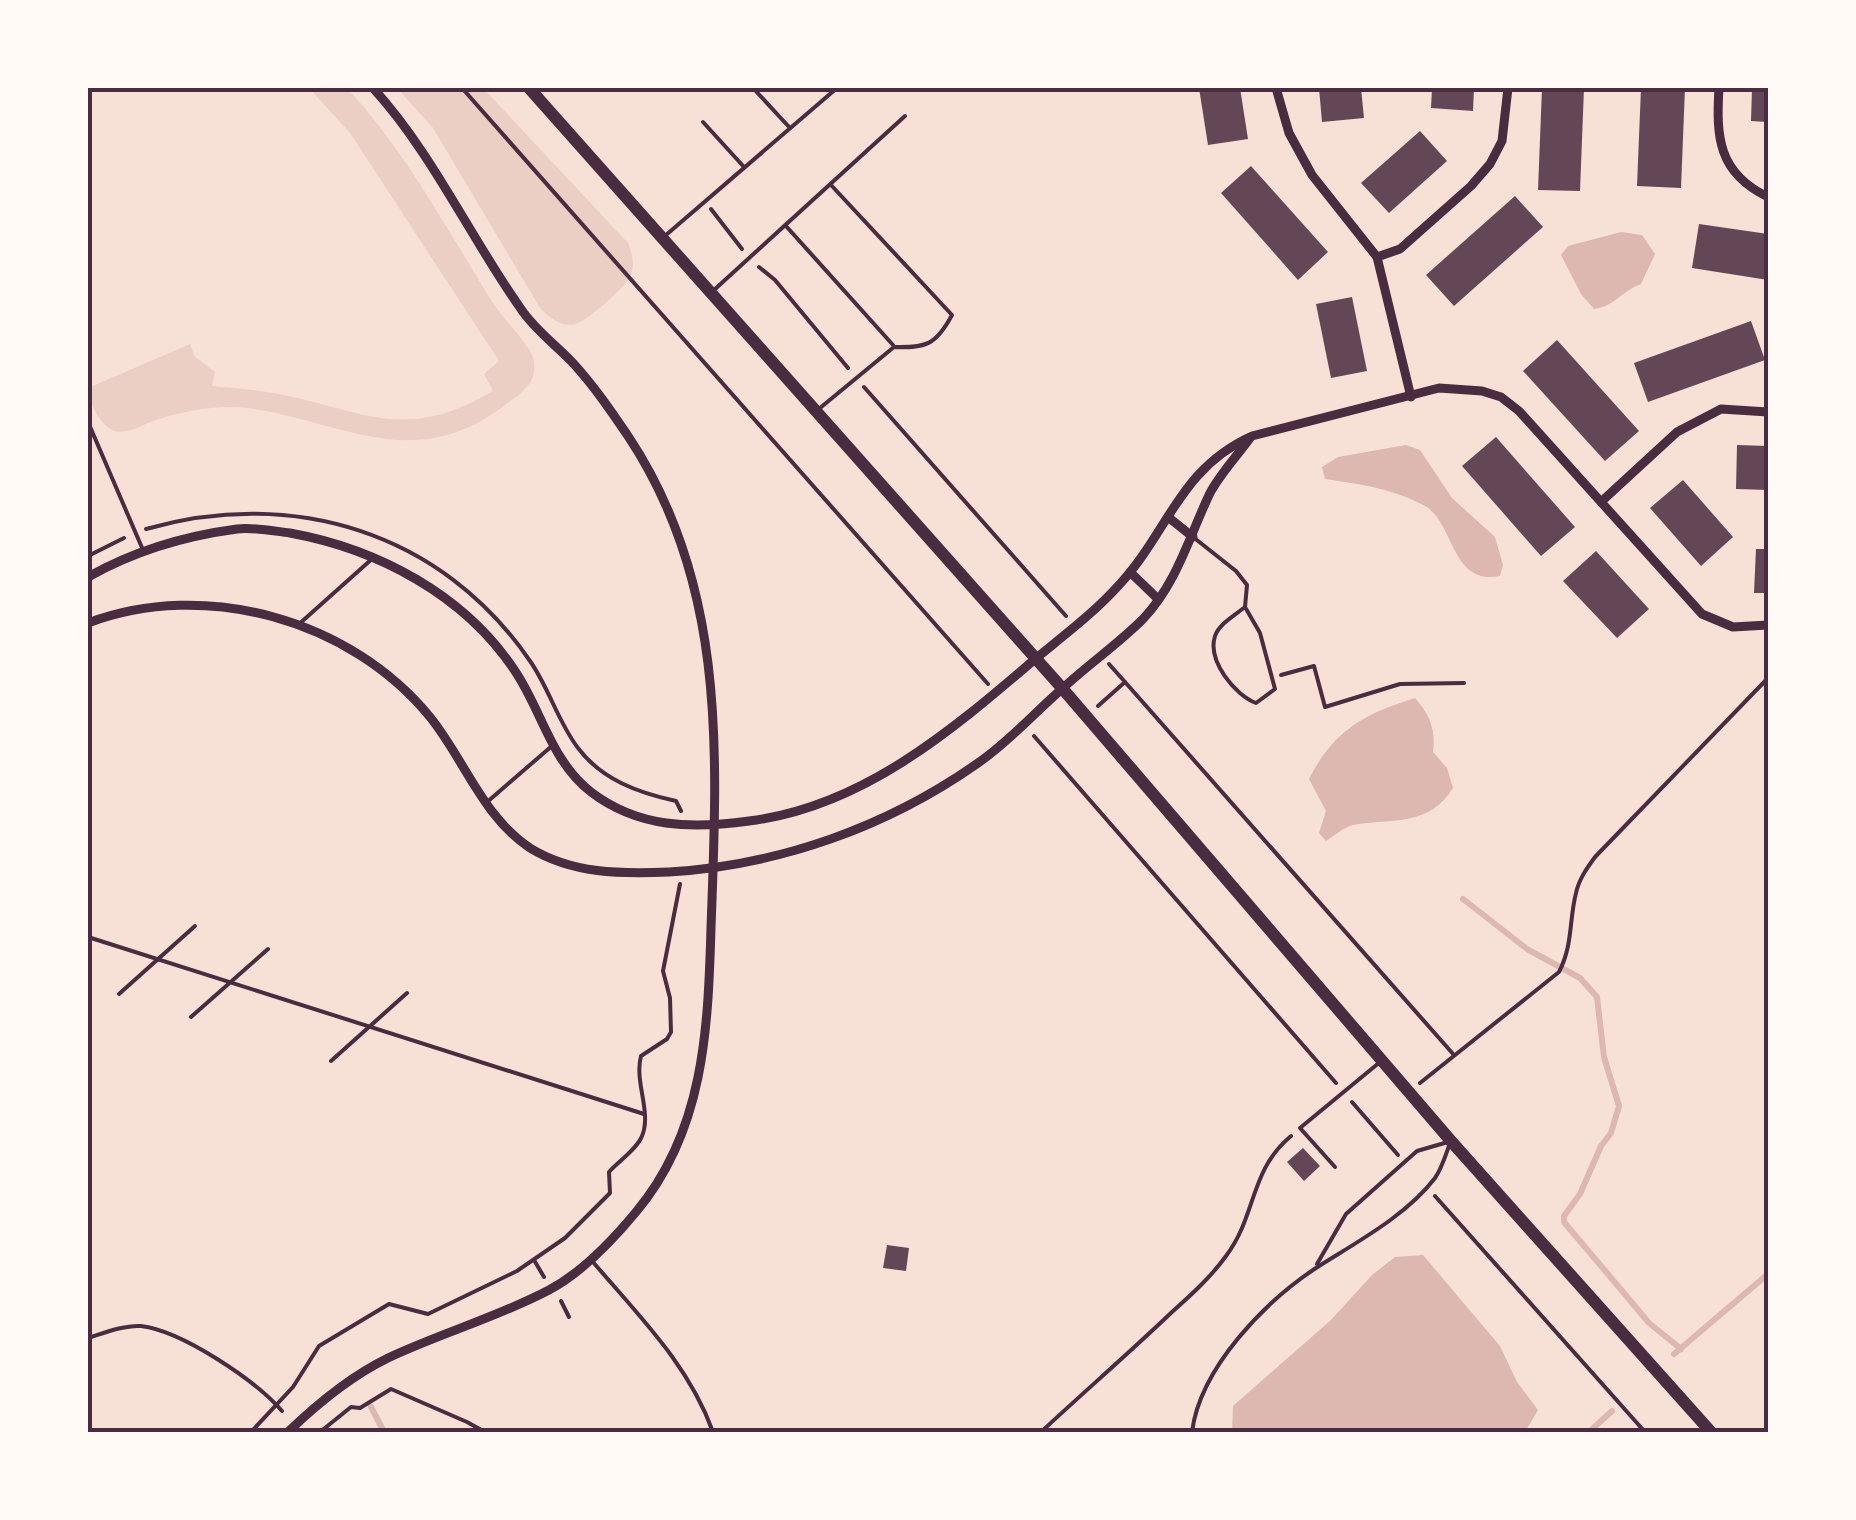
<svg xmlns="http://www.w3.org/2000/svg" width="1856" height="1520" font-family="'Exo 2',sans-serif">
<rect width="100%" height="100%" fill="#f7e1d7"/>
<g fill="#ebcfc5">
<path d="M309,88H347C405,151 446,227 491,300C503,319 523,337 532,355C535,361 535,370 533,377C528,390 513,399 501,408C412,474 339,420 247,408C219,405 192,410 165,417C149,420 131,435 115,431C99,426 90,403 88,388L190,344L195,357L215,372L212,386C230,388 249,389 267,392C360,407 400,446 493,391L484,374L499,361L350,133Z"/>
<path d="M397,88H483L628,243C632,253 635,264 631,275C627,286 587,321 576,324C561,328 549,317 540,308L433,128Z"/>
</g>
<g fill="#dcb8b0">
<path d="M1621,232L1642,235L1655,254L1641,284C1621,291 1616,306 1594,309L1581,294L1561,255L1568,246Z"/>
<path d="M1406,445L1420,450L1452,498L1495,537L1503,565L1500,576C1451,586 1454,522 1425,506C1394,489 1360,484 1325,479L1322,467L1338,457Z"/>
<path d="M1415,698C1430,715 1436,730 1433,752L1447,768L1453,788C1429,827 1393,818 1353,825C1344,827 1334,836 1326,841L1319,833L1326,811L1309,779C1334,730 1364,714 1415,698Z"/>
<polygon points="1423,1255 1500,1346 1517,1382 1538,1410 1525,1432 1232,1432 1233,1406 1331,1320 1372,1275 1395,1257"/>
</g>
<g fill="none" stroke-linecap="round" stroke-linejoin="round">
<g stroke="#dcb8b0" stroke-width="6">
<polyline points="1463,899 1527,949 1580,978 1597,997 1604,1057 1619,1106 1611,1133 1601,1146 1580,1194 1564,1216 1564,1222 1649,1323 1681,1349"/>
<polyline points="1674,1354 1768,1274"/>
<polyline points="371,1407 384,1432"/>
<polyline points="1589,1432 1612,1411"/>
</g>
</g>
<g fill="#644757">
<polygon points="1199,88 1240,88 1248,139 1208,145"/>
<polygon points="1319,88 1361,88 1364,118 1322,122"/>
<polygon points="1432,88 1474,88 1473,111 1431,108"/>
<polygon points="1542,88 1584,88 1580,191 1538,190"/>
<polygon points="1641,88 1685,88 1681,188 1637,186"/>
<polygon points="1752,88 1768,88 1768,122 1751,121"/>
<polygon points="1420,131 1447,161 1389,213 1361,183"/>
<polygon points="1251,166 1328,252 1298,280 1221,193"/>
<polygon points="1515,196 1543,227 1454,306 1426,275"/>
<polygon points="1699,224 1768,234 1768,280 1692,268"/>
<polygon points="1352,297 1367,371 1331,378 1316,304"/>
<polygon points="1751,321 1765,360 1648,402 1634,363"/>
<polygon points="1557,340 1639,431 1605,461 1523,371"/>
<polygon points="1496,437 1575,527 1541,556 1462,466"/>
<polygon points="1737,445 1768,446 1768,490 1736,489"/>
<polygon points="1683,480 1733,537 1701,566 1650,508"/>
<polygon points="1756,549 1768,549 1768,593 1754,593"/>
<polygon points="1596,551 1649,609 1617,638 1563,581"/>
<polygon points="1303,1148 1320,1166 1304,1181 1287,1162"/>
<polygon points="887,1245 909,1248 906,1271 883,1268"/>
</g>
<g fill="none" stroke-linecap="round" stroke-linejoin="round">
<g stroke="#4a2c40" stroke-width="4">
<polyline points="462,88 988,684"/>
<polyline points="711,209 742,249"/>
<polyline points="759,267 775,280 848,368"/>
<polyline points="864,387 1066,616"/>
<path d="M146,529C293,487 442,532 530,661C549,688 558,722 578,748C602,780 639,793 676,801L681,811"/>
<polyline points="88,556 124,538"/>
<polyline points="1109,664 1125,682"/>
<polyline points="1281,675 1314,666 1325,707 1400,684 1464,683"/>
<polyline points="1098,706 1125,682 1454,1055"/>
<polyline points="1034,736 1336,1083"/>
<polyline points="88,937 644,1114"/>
<polyline points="119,994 195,926"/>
<polyline points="191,1017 268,949"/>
<polyline points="331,1061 407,993"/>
<path d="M1420,1083L1559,972C1573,945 1569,920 1576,893C1579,879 1587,868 1595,857L1768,678"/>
<polyline points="1352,1102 1398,1155"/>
<polyline points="1435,1196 1645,1432"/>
<polyline points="534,1260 544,1277"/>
<polyline points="561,1301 569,1317"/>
<path d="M88,1338C104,1333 124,1325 141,1326C182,1331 255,1380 282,1411"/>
<path d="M251,1432L293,1387L319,1346L389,1304L428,1314L517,1271L565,1238L610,1193L609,1172C619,1161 637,1149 642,1136C652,1112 634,1082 641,1056L667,1039L671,1032L670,998L663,971L680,884"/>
<polyline points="320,1432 351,1407 360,1408 391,1389 467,1422 485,1432"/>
<path d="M1041,1432C1084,1392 1129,1353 1172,1312C1191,1295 1211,1277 1226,1256C1257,1215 1249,1171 1291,1136"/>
</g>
<g stroke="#4a2c40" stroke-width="4">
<polyline points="753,88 790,128"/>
<polyline points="703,122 744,167"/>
<polyline points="786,226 893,345"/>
<polyline points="666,235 837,88"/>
<polyline points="714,290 905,116"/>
<path d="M820,408L894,347C926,348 936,345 952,315L831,185"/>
<polyline points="88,422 143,550"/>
<path d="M1193,537L1236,571L1247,585L1245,607L1260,633L1275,689L1256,703C1235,695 1207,661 1215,636C1219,624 1235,615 1245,607"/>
<polyline points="298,625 373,558"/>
<polyline points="486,803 553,745"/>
<polyline points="1335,1167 1300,1128 1380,1062"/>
<path d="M593,1262C639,1316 689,1365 713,1432"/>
<polyline points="1317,1264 1346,1214 1417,1151 1448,1142"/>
<path d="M1192,1432C1200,1368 1265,1301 1319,1266C1357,1242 1407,1215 1435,1178C1442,1168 1446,1154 1450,1143"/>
</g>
<g stroke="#4a2c40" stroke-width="9">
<polyline points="1276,88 1289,133 1312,175 1377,257 1411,397"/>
<path d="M1719,88C1716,137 1718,173 1768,197"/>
<polyline points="1377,257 1400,249 1471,186 1490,164 1502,141 1508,88"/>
<polyline points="1602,501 1677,432 1721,409 1768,412"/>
<polyline points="1168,517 1193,537"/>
<polyline points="1130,572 1158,599"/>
<path d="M88,577C134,551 184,536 237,529C254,527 273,531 290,533C378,549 465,595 515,671C542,711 551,761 591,792C638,828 692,829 749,821C862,807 951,731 1034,660C1063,636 1094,613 1119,585C1169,531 1179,469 1252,436L1439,388L1482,391L1501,397L1519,411L1702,614L1733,627L1768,625"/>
<path d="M88,623C205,579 350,619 430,717C464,759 483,817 530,848C572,874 621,874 669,872C780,865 887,827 978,763C1010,741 1034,713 1063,688C1089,664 1118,644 1143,619C1177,583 1189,537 1210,493C1220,474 1237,456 1250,438"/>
<path d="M288,1432C317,1404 351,1376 388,1358C441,1333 498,1317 549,1290C583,1272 612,1241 636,1212C704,1131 708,1030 711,928C717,757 728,586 628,436C611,411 594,386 573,363C556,345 535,330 521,309C470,237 433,154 373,88"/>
</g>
<polyline stroke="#4a2c40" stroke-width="12" points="529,88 1062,688 1451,1141 1711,1432"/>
</g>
<rect width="1856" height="1520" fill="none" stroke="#fffaf5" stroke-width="180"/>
<rect x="90" y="90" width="1676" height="1340" fill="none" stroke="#4a2c40" stroke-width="4"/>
</svg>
